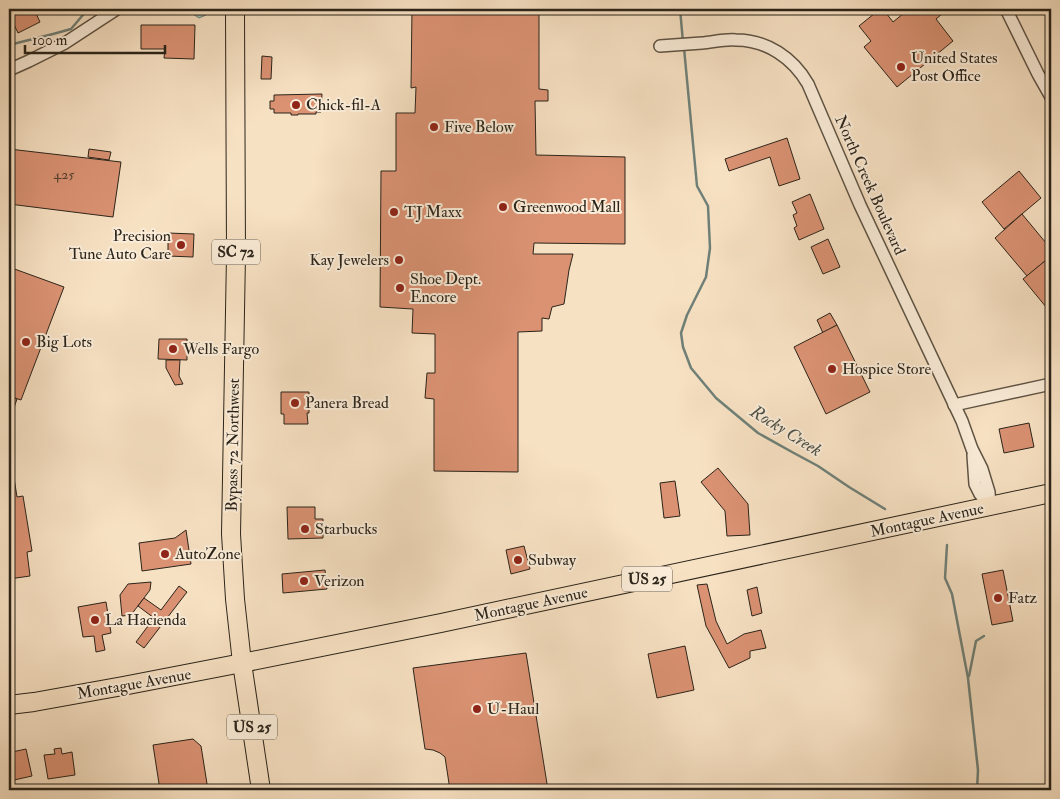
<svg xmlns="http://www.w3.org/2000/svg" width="1060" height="799" font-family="'IM FELL Double Pica',serif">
<rect width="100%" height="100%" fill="#f7e1c3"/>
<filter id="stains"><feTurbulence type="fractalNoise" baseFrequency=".004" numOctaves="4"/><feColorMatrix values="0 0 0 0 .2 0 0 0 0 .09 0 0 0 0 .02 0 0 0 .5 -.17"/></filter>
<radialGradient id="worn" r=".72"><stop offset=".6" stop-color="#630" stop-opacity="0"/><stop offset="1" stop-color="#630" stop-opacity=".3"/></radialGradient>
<polygon fill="#9dbdb6" stroke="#6f8078" points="194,9 208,9 208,10 206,15 199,18 193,14"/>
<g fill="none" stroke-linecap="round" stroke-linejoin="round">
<g stroke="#6f8078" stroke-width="2.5">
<polyline points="680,9 683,42"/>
<polyline points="9,45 53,34 71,29 88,9"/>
<polyline points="684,48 697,186 708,206 710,248 706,277 687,315 681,333 683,347 691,368 716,398 758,433 792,452 818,466 849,487 885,509"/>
<polyline points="947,545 945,578 952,594 968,678 978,770 977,790"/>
<polyline points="969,676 976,641 984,636"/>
</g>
</g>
<g fill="#da9273" stroke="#2b241a">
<polygon points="9,9 34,9 40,22 18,33 9,14"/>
<polygon points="412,9 539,9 539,89 548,90 548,101 535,101 536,155 625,157 625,244 534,243 533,254 573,254 569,270 564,304 552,307 549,319 542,318 542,331 518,332 518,472 434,471 434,399 425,398 427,373 435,373 435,334 412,333 413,309 380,307 381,171 396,171 396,113 415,113 416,87 411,88"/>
<polygon points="880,9 883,9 893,22 909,9 948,9 936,19 953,41 897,87 864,47 871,41 859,26"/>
<polygon points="141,25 195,25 194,59 164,58 165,49 141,49"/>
<polygon points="262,56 272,57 271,79 261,79"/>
<polygon points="322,94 321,112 316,112 316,114 298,114 298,115 291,115 291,113 274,113 274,109 270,109 270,101 274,101 274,95"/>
<polygon points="787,138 800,179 779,186 770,157 729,171 725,159"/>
<polygon points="9,149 121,162 113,217 9,204"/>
<polygon points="89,149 111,152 109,160 88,157"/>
<polygon points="1019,171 1041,198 1004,229 982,202"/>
<polygon points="810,194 824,229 799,240 794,228 797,226 793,215 797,213 792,202"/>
<polygon points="1022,214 1051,249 1051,256 1027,276 995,238"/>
<polygon points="168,233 194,234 193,257 168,256"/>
<polygon points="828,239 840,267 823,274 811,247"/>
<polygon points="1051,256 1051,313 1023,279"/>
<polygon points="9,267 64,287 21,400 9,396"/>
<polygon points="830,313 837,325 823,333 817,320"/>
<polygon points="837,325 870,392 826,414 794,347"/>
<polygon points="159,339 187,339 187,360 158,359"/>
<polygon points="166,360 180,360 179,376 183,384 175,385 166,368"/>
<polygon points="281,392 309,392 309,413 307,413 308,424 284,424 284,414 281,414"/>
<polygon points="9,396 17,399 9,422"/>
<polygon points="1029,423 1034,447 1004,453 999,429"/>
<polygon points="9,426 14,478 9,478"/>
<polygon points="718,468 748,504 750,535 727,536 725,511 701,482"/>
<polygon points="9,478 14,478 17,497 23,496 32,551 27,552 30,576 9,579"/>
<polygon points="675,481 680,516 664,518 660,483"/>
<polygon points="287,507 315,507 315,519 323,519 323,538 288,539"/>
<polygon points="186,530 191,564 142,571 139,543 175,538"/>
<polygon points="524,546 530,569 511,574 506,550"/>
<polygon points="325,570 327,589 283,593 282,574"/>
<polygon points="1003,570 1013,621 992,625 982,574"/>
<polygon points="151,582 150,590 131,615 122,616 120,595 128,584"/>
<polygon points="707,584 716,621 727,644 744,634 761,630 766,648 750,651 750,658 729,668 706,626 697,585"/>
<polygon points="179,586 187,592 144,648 136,642 154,618 138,606 144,598 161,610"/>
<polygon points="757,587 762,613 752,616 747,590"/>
<polygon points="106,602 111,633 102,635 105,650 96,652 94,636 83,637 78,607"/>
<polygon points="685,646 694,690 657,698 648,654"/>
<polygon points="526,653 548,790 450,790 445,757 440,753 433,750 425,749 413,668"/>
<polygon points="193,739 201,746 208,790 160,790 153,745"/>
<polygon points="61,748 62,754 72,752 75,775 48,779 44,755 55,754 54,749"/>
<polygon points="26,749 32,776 14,780 10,759 14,758 12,752"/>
</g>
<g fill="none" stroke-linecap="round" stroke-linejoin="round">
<g stroke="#5e5344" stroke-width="14">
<g id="minor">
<polyline points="1006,9 1038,74 1051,97"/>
<path d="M660,46C674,45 688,44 702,43C713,42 725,39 736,40C767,40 793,58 808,84L860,205L962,421L972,449L982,469L989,492L990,506"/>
<polyline points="9,70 29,61 65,43 117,9"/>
<polyline points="954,405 1051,384"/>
<polyline points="973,455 975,484 980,494 990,506"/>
</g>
</g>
<g stroke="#2b241a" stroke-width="20">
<polyline id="primary" points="9,705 34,702 123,686 242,663"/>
</g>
<g stroke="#2b241a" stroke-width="20">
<g id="trunk">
<polyline points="235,9 236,255 231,534 235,599 242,663 261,790"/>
<polyline points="242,663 441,623 1051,493"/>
</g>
</g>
<use href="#minor" stroke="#faecd8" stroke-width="11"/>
<use href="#primary" stroke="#f7e1c3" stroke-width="18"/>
<use href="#trunk" stroke="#f7e1c3" stroke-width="18"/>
</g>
<g fill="#8f2418" stroke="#faecd8" stroke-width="2">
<circle cx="901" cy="67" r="5"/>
<circle cx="296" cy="105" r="5"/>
<circle cx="434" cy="127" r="5"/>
<circle cx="503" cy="207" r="5"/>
<circle cx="394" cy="212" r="5"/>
<circle cx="181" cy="245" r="5"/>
<circle cx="399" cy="260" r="5"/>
<circle cx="400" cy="288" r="5"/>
<circle cx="26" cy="342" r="5"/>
<circle cx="173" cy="349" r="5"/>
<circle cx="832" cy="369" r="5"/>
<circle cx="295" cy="403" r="5"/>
<circle cx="305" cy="529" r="5"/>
<circle cx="165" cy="554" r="5"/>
<circle cx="518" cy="560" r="5"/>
<circle cx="304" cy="581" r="5"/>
<circle cx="998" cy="598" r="5"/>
<circle cx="95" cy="620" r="5"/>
<circle cx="477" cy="709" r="5"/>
</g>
<g text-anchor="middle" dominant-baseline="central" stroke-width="4" stroke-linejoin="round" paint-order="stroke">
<g font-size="14" fill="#574030">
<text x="64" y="174">425</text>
</g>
<g fill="#faecd8" stroke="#696053" stroke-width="1">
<rect x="212" y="239.5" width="48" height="25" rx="4"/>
<rect x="622" y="566.5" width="50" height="25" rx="4"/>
<rect x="227" y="714.5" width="50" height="25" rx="4"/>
</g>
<g font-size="15" font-weight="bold" fill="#2b241a">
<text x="236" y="252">SC 72</text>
<text x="647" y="579">US 25</text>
<text x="252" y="727">US 25</text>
</g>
<g font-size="16" fill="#2b241a" stroke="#faecd8" text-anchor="start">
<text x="911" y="58">United States<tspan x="911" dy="18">Post Office</tspan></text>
<text x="306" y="105">Chick-fil-A</text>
<text x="444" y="127">Five Below</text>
<text x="513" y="207">Greenwood Mall</text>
<text x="404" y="212">TJ Maxx</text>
<text x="171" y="236" text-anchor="end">Precision<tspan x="171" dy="18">Tune Auto Care</tspan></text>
<text x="389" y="260" text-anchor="end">Kay Jewelers</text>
<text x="410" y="279">Shoe Dept.<tspan x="410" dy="18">Encore</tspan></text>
<text x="36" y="342">Big Lots</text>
<text x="183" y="349">Wells Fargo</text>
<text x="842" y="369">Hospice Store</text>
<text x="305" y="403">Panera Bread</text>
<text x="315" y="529">Starbucks</text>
<text x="175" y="554">AutoZone</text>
<text x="528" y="560">Subway</text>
<text x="314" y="581">Verizon</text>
<text x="1008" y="598">Fatz</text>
<text x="105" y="620">La Hacienda</text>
<text x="487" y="709">U-Haul</text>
</g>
<g font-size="16" fill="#2b241a" stroke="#faecd8">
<text transform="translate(870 185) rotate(66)">North Creek Boulevard</text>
<text transform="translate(233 445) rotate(-89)">Bypass 72 Northwest</text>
<text transform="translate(927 520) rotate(-12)">Montague Avenue</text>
<text transform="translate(531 604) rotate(-12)">Montague Avenue</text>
<text transform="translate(134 684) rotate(-10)">Montague Avenue</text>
</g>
<g font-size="18" font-style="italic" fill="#4d5249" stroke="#faecd8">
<text transform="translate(786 431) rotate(32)">Rocky Creek</text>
</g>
</g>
<rect width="1060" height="799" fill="none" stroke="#f7e1c3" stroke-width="30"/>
<rect x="10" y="10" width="1040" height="779" fill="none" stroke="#2b241a" stroke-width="2.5"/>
<rect x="15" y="15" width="1030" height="769" fill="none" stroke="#2b241a"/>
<path d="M25 45v8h140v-8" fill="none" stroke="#2b241a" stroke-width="2.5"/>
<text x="32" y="45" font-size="15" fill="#2b241a" stroke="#faecd8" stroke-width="4" paint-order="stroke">100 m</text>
<rect width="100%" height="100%" filter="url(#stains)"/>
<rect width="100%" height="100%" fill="url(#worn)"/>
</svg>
